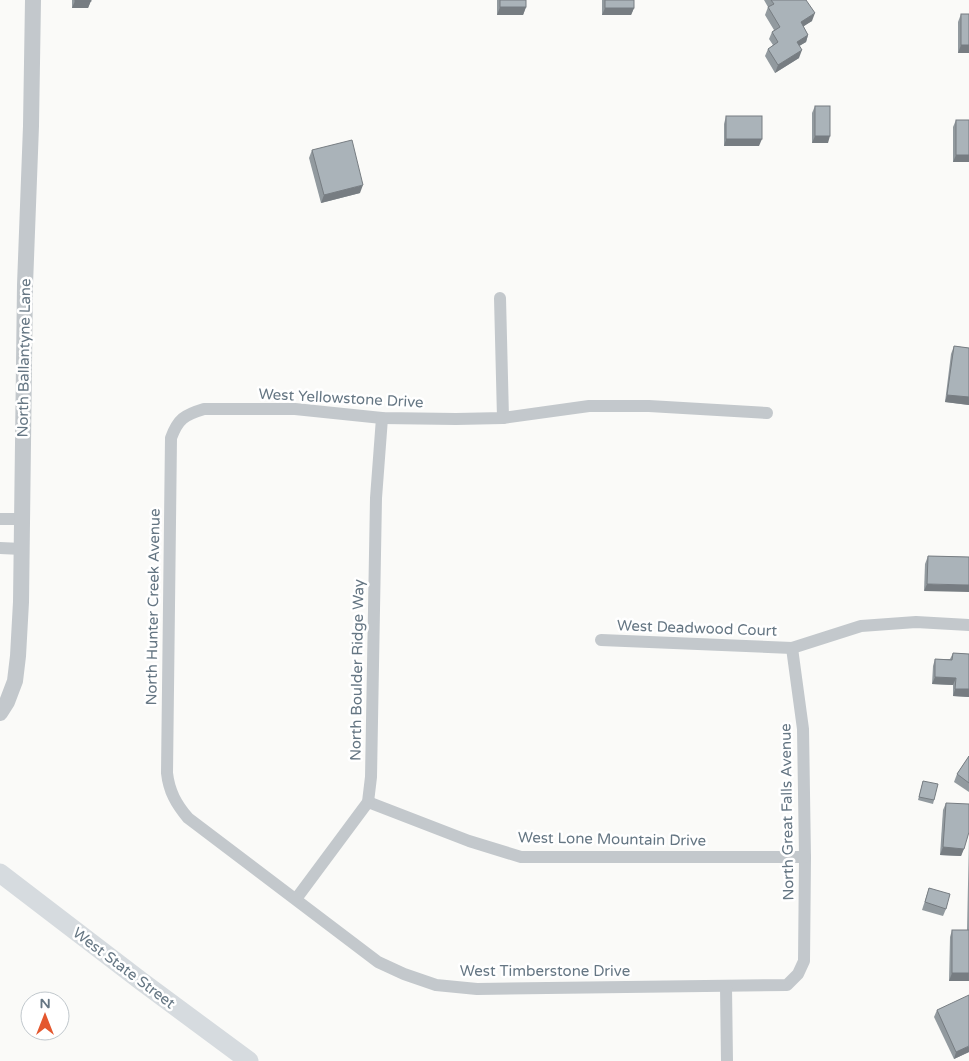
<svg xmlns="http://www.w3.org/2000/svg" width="969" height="1061" font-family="'Varela Round',sans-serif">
<rect width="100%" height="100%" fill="#fafaf8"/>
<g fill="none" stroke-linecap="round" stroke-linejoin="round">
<g stroke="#c3c8cc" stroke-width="12">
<polyline points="500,298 503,418"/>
<path d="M767,413L649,406H589L503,418L456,419L382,418L295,409H204C184,415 178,419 171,438L167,773C169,791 176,804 188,818L378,962L404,974L436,985L477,989L787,985L798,974L804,961L805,857L803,729L792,648"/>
<polyline points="0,519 22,519"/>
<polyline points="0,548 22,549"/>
<polyline points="601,640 792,648 861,626 916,622 969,625"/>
<polyline points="368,802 469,841 521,857 805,857"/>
<polyline points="296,899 368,802 371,777 376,498 382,418"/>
<polyline points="726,987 727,1061"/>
</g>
<polyline stroke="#c3c8cc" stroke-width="16" points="0,713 7,702 15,681 18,656 21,602 25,285 31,126 33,0"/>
<polyline stroke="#d6dbdf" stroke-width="19" points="0,873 141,981 249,1061"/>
</g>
<g fill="#929a9f">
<polygon points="72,0 91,0 88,8 72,8"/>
<polygon points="497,0 526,0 526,7 523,15 497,15"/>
<polygon points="602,0 634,0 634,8 631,15 602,15"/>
<polygon points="764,0 806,0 812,21 803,26 808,35 806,42 799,46 799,58 775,73 765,56 768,49 773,45 769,39 772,32 774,30 765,15 768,7"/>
<polygon points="961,14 969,53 958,53 958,22"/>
<polygon points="815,106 828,143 812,143 812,113"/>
<polygon points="726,116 759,146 724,146 724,124"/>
<polygon points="956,120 969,162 953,162 953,127"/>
<polygon points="312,150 360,193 321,203 309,158"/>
<polygon points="954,346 969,348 969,405 945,402 951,354"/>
<polygon points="928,556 969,557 924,591 925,564"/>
<polygon points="953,653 969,654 969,697 953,696 953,685 932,684 933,666 935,659 950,659"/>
<polygon points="969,756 969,792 954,782 957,774"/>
<polygon points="923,781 934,800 933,804 918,800"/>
<polygon points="946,803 968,834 961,856 940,855 943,810"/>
<polygon points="969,838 969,981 949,981 950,937 952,930 967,930"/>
<polygon points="929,888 946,909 943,916 922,910"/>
<polygon points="937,1010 969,1052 954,1059 934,1017"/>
</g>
<g fill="#777d82">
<polygon points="75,1 91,1 88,8 72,8"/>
<polygon points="500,7 526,7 523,15 497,15"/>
<polygon points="605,8 634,8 631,15 602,15"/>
<polygon points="815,13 812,21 798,30 801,22"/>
<polygon points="808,35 806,42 794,49 797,42"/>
<polygon points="961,45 969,45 969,53 958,53"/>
<polygon points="802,50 799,58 775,73 778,65"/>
<polygon points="815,136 830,136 828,143 812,143"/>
<polygon points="726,139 762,139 759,146 724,146"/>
<polygon points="956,155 969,155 969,162 953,162"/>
<polygon points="363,185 360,193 321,203 324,195"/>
<polygon points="947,395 969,397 969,405 945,402"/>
<polygon points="927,584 969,585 969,592 924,591"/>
<polygon points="935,677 956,678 953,685 932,684"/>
<polygon points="955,689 969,689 969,697 953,696"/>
<polygon points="943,847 964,849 961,856 940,855"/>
<polygon points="952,973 969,973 969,981 949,981"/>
<polygon points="969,1046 969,1052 954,1059 956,1052"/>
</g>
<g fill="#aab3b9" stroke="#777d82">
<rect x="75" y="0" width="16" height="1"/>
<rect x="500" y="0" width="26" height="7"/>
<rect x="605" y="0" width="29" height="8"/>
<polygon points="771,0 806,0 815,13 801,22 808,35 797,42 802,50 778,65 768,49 778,42 772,32 780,27 768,7 774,4"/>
<rect x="961" y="14" width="8" height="31"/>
<rect x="815" y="106" width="15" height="30"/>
<rect x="726" y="116" width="36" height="23"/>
<rect x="956" y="120" width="13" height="35"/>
<polygon points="352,140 363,185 324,195 312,150"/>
<polygon points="954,346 969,348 969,397 947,395"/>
<polygon points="928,556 969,557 969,585 927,584"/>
<polygon points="953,653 969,654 969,689 955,689 956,678 935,677 935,659 952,660"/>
<polygon points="969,756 969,783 957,774"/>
<polygon points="923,781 938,784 934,800 919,797"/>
<polygon points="946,803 969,804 969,832 964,849 943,847"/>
<polygon points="929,888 950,894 946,909 925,902"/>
<rect x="952" y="930" width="17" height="43"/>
<polygon points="969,995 969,1046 956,1052 937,1010"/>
</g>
<g text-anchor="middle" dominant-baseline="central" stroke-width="5" stroke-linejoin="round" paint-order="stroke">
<g font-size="15" fill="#657683" stroke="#fff">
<text transform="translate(24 358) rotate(-89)">North Ballantyne Lane</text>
<text transform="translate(341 398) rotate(3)">West Yellowstone Drive</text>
<text transform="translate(153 607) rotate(-89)">North Hunter Creek Avenue</text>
<text transform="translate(697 628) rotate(2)">West Deadwood Court</text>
<text transform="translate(357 670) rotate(-89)">North Boulder Ridge Way</text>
<text transform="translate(787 812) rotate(-91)">North Great Falls Avenue</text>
<text transform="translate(612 839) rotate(1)">West Lone Mountain Drive</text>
<text transform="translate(124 968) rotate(37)">West State Street</text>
<text x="545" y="971">West Timberstone Drive</text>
</g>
</g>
<g transform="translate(45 1016)"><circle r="24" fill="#ffffff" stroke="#c1c8cd"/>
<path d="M0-4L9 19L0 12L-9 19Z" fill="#e4572e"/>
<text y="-8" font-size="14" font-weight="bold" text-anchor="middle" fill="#657683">N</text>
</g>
</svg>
